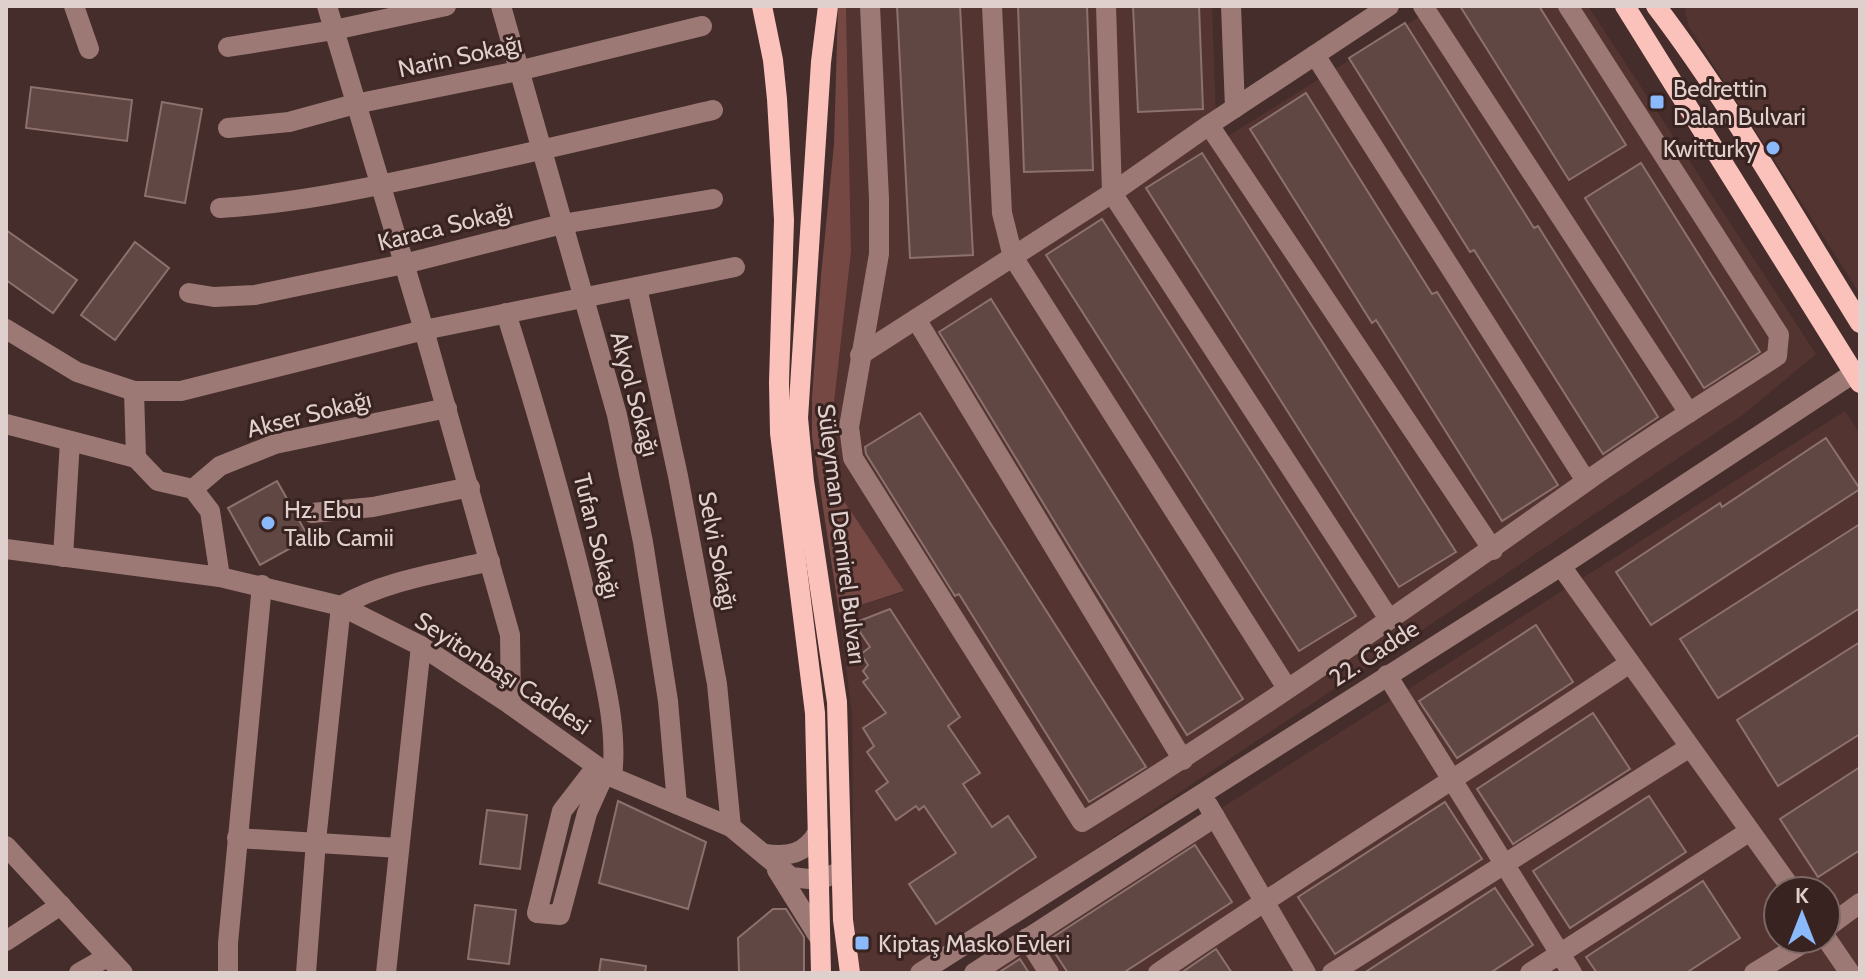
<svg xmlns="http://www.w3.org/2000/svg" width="1866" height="979" font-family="Cabin,sans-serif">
<rect width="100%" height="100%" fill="#442d2a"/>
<g fill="#533431" fill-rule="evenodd">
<polygon points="846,6 1212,6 1217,143 1436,6 1588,6 1816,354 1744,414 1082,858 906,973 858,973 854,960 852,714 839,612 904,592 826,474 851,252"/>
<polygon points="1686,6 1860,6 1860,294 1689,27 1685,11"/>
<path d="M1845,411L1860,434V973H962ZM1778,891H1826V939H1778Z"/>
</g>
<polygon fill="#764844" points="838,6 846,6 851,252 826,474 904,591 839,612 812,436 812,398 821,276 834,144"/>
<g fill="#604744" stroke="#8c716d" stroke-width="2">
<polygon points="897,6 960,6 973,255 910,258"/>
<polygon points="1018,6 1087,6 1093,170 1024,172"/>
<polygon points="1133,6 1199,6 1203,109 1138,112"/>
<polygon points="1460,6 1539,6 1626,145 1569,180"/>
<polygon points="1405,23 1534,228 1538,226 1658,417 1603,454 1474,250 1470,252 1349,58"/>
<polygon points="31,87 132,100 127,141 26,128"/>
<polygon points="1306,93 1432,294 1437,292 1558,485 1502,521 1376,320 1372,323 1250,129"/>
<polygon points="162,102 202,109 185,203 145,196"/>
<polygon points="1202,153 1456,552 1399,587 1146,188"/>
<polygon points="1641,163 1760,352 1704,388 1585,198"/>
<polygon points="1102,219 1356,616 1299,651 1046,255"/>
<polygon points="6,230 77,280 53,313 6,280"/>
<polygon points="135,242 169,268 115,340 81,315"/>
<polygon points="991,299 1243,699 1187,735 1082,567 939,332"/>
<polygon points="920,413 1146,767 1089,802 959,594 955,596 866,454 865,447"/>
<polygon points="1826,438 1860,489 1651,625 1616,572 1720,503 1722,507"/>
<polygon points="277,481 309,538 260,565 228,508"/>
<polygon points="1860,524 1860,608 1718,698 1680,639"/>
<polygon points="890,609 960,717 948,726 980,773 963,784 992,827 1008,816 1036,857 936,924 909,884 956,853 924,806 919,810 916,806 896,820 876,791 888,782 867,752 874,746 863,728 886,713 863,682 868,678 863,671 868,665 861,654 870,647 854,623"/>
<polygon points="1536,625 1573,682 1457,758 1419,701"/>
<polygon points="1860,642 1860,734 1778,786 1737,720"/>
<polygon points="1593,713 1630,769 1513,844 1477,789"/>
<polygon points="1860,767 1860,850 1818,877 1780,819"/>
<polygon points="1649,796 1686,852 1570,928 1533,871"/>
<polygon points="618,801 706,842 688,909 599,883"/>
<polygon points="1445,802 1482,859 1335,954 1298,897"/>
<polygon points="487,810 527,815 520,869 480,864"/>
<polygon points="1195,845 1232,902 1123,973 1068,973 1047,941"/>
<polygon points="1703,881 1740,938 1686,973 1597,973 1586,957"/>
<polygon points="1495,888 1533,945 1490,973 1364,973"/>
<polygon points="475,905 516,910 509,964 468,959"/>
<polygon points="773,909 786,909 804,937 804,973 739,973 738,938"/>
<polygon points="1216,949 1232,973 1181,973"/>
<polygon points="601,959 646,966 645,973 599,973"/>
<polygon points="1020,959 1029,973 998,973"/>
</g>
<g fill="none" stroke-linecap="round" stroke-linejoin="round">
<g stroke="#9c7975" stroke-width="20">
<polyline points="74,6 89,49"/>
<polyline points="327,6 424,330 510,635 511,705"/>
<polyline points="501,6 617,415 643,542 668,701 677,804"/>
<path d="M870,6L879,199V254L849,427L853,458L1082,822C1254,716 1420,599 1584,483C1647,438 1713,398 1777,356L1779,335L1568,6"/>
<polyline points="992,6 1002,213 1013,257 1287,688"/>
<polyline points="1106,6 1112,193 1389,619"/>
<polyline points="1231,6 1235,108"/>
<polyline points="1423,6 1689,413"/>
<polyline points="228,47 334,30 446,6"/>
<polyline points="1315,55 1586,481"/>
<polyline points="1209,125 1493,550"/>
<polyline points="228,128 289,122 355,104 518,71 702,26"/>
<path d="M220,208C291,204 362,189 432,174C526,154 619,132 713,110"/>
<polyline points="637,287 678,476 717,684 731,827"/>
<polyline points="189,293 214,297 255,295 404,264 562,224 713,199"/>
<path d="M506,313C539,418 570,524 594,632C604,679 618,728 612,777"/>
<polyline points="916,319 1183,760"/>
<polyline points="6,329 77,372 134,391 181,391 424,330 735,267"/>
<polyline points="860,355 1112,193 1209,125 1389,6"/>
<polyline points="134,391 136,458 158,481 193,489 210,511 220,577"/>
<polyline points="6,424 136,458"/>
<polyline points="193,489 220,466 275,444 447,408"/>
<polyline points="312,513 373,507 470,487"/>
<polyline points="6,549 220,577 341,606 421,646 511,705 612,777 731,827 791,877 818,880 840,872"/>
<polyline points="63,557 70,441"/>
<polyline points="1561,566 1793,891"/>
<polyline points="1387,675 1572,973"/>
<polyline points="596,767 562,811 537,913 560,915 587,813 605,773"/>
<polyline points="1208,805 1306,973"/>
<polyline points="237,838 399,848"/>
<polyline points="6,846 123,973"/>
<path d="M765,854C789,857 805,854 818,832"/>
<polyline points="777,870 820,939"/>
<polyline points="1826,928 1860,903"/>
<polyline points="1027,938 1049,973"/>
<polyline points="1826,938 1850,973"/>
<polyline points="6,941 61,905"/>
<polyline points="79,973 107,957"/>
<polyline points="228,973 228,943 262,585"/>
<path d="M306,973L316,841L341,606C386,580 440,573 490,561"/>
<polyline points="386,973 421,646"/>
<polyline points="920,973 1561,566 1854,373"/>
<polyline points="974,973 1215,817"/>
<path d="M1158,973C1313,867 1473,768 1630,663"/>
<polyline points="1332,973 1690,747"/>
<polyline points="1530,973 1750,831"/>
<polyline points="1754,973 1810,939"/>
</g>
<g stroke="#fbc2bb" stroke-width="20">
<polyline points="762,6 773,60 777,99 784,220 779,382 780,433 815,713 821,973"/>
<polyline points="828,6 821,62 798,418 804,481 837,702 843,920 850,973"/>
<polyline points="1625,6 1860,383"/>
<path d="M1656,6C1732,106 1794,217 1860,323"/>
</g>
</g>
<g fill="#8bbafc" stroke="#392320" stroke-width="3">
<rect x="1649" y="94" width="16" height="16" rx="4"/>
<circle cx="1773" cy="148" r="8"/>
<circle cx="268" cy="523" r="8"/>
<rect x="854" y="935" width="16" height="16" rx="4"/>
</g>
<g text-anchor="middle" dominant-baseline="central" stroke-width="6" stroke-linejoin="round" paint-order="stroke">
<g font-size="24" fill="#dfcfcd" stroke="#392320">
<text transform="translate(460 56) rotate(-12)">Narin Sokağı</text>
<text transform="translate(445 226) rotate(-14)">Karaca Sokağı</text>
<text transform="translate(635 394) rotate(75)">Akyol Sokağı</text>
<text transform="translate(309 414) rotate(-14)">Akser Sokağı</text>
<text transform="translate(842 534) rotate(83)">Süleyman Demirel Bulvarı</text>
<text transform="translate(597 536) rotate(76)">Tufan Sokağı</text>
<text transform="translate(718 551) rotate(79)">Selvi Sokağı</text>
<text transform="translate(1374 653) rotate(-33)">22. Cadde</text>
<text transform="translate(503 673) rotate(33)">Seyitonbaşı Caddesi</text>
</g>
<g font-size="24" fill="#dfcfcd" stroke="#392320" text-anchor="start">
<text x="1673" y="88">Bedrettin<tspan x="1673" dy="28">Dalan Bulvari</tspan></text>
<text x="1757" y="148" text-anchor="end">Kwitturky</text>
<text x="284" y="509">Hz. Ebu<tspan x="284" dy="28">Talib Camii</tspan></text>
<text x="878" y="943">Kiptaş Masko Evleri</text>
</g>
</g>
<rect width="1866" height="979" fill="none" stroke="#dfcfcd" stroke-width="16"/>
<g transform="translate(1802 915)"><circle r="38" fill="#392320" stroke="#7b6865" stroke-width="2"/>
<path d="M0-6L14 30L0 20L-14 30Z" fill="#8bbafc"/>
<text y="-12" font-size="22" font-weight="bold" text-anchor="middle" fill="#dfcfcd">K</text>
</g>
</svg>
